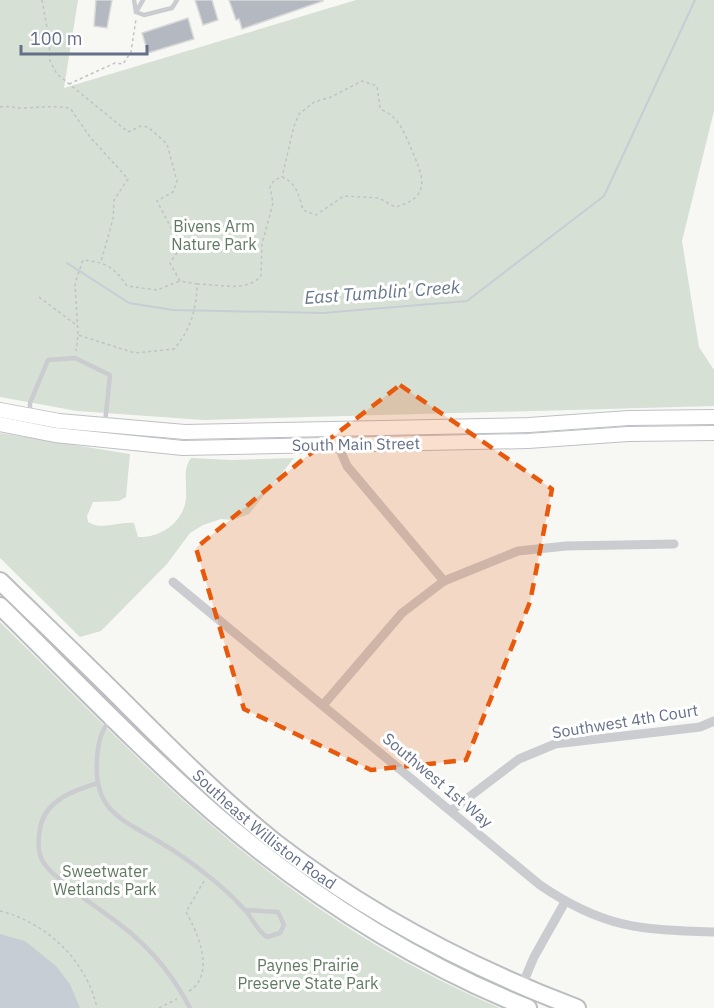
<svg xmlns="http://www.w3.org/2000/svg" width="714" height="1008" font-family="'IBM Plex Sans',sans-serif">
<rect width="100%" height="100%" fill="#f7f8f4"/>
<g fill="#d7e0d5">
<polygon points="0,0 78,0 64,88 356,0 714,0 714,111 682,241 699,347 714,370 714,406 203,420 77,411 0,397"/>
<path d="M0,433L130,454L126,497L119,501L93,502L87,516L88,522C102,531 119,521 134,523L138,537C158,538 180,525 185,504C189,489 181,471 191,458L232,460L294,458L249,514L233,520L221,519L203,525L190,533L167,564L101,631L80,637L0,558Z"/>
<path d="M0,622C84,704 166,792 259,864C332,922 415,972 500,1008H0Z"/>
</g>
<polygon fill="#c7cdd4" points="0,934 25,941 56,966 70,984 80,1008 0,1008"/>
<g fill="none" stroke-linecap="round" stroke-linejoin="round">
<polyline stroke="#c7cdd4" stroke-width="2" points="67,263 129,303 173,310 323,313 467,301 604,196 695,0"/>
</g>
<g fill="#b4b8c1" stroke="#d9d9d7" stroke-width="1.5">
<polygon points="96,0 112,0 107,28 94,26"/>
<polygon points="195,0 212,0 218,20 203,25"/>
<polygon points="229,0 323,0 323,1 242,29 239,19 236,20"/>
<polygon points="188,18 194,39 148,53 142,33"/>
</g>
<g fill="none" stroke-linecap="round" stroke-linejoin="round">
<g stroke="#bec0c6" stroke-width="16">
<g id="secondary">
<polyline points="0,410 59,421 185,432 529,425 629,418 714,417"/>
<polyline points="0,424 55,435 183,448 528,441 628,434 714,433"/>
</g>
</g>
<g stroke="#bbbdc1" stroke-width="20">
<g id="highway">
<path id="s1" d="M0,581C42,622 85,663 127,705C175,753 223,801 276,843C368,914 469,967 577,1008"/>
<path d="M0,606C71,676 141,750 216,815C309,895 414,962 528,1008"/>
</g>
</g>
<g stroke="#c0c2c5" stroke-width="1.5" stroke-dasharray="3 3" stroke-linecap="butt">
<path d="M42,0L49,38L50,61L57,74L128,132L141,126L148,127L167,144L177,181L173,192L157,201L181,247L170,263L180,281L197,284C197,308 190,331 174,349L135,353L78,335L76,351"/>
<polyline points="69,84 115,63 123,64 131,52 136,19"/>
<path d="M0,107C10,105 15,109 24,108C41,107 54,106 70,108L90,137L128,179L114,200L113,219L101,262"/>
<path d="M197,284C219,284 245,293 261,276L262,244L273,203L270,187L274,180L282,177C297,183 299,196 303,210L316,215L344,196L379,198L395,207C434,197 422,175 411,148C406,137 402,125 392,116C389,113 384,112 380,108L377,86L362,81L331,97L314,102L299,114L294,126L282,177"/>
<polyline points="39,297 75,324"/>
<path d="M78,334L75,283L83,260C107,263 113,266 127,286L157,290L180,281"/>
<path d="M0,911C46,922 87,961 97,1008"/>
<path d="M189,991C216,975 198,933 186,912L204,881"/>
<polyline points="159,1008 177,999"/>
</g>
<g stroke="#caccd0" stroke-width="4.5">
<polyline points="134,0 136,12 144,15 172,8 177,0"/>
<polyline points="136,12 143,0"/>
<polyline points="30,414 30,403 48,360 75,358 110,375 105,423"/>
<path d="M109,721C100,733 98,744 97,759C93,810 121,819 158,841C175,851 191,862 207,875C220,885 233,897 244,909C253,918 256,930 267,937L280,933L284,925L278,912L246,910"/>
<path d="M98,783C75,790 48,799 41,824C38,836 37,849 42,860C52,880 114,917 134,936C157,956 176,981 190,1008"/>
</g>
<g stroke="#caccd0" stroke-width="9">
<polyline points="338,445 347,466 444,581"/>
<path d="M173,582L540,885C603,928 640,930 714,932"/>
<polyline points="324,704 402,613 444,581 518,551 566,546 674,544"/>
<polyline points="452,810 519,759 555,744 700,727 714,721"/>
<polyline points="521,988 534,957 565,902"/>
</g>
<use href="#secondary" stroke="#fff" stroke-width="14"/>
<use href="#highway" stroke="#fff" stroke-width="16"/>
</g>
<path fill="#e8590c" fill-opacity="0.2" stroke="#e8590c" stroke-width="4.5" stroke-dasharray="12 8" stroke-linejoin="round" d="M400,385L552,489L530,602L466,760L371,770L244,709L196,548L301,461Z"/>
<g text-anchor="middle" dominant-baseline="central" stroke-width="6" stroke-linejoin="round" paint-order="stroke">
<g font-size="16" fill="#607961" stroke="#fff">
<text x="214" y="226">Bivens Arm<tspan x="214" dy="18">Nature Park</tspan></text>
<text x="105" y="871">Sweetwater<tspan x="105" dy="18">Wetlands Park</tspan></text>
<text x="308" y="965">Paynes Prairie<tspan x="308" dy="18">Preserve State Park</tspan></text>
</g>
<g font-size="16" fill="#646f88" stroke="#fff">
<text transform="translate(356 444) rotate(-1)">South Main Street</text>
<text transform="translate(625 721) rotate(-9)">Southwest 4th Court</text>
<text transform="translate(438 780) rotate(40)">Southwest 1st Way</text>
<text stroke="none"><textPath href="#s1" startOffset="363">Southeast Williston Road</textPath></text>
</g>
<g font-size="18" font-style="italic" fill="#65778b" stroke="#fff">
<text transform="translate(382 292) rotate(-4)">East Tumblin' Creek</text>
</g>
</g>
<path d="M21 45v9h126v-9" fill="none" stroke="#646f88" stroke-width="3"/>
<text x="30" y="45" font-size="18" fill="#646f88" stroke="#ffffff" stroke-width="4.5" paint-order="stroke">100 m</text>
</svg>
